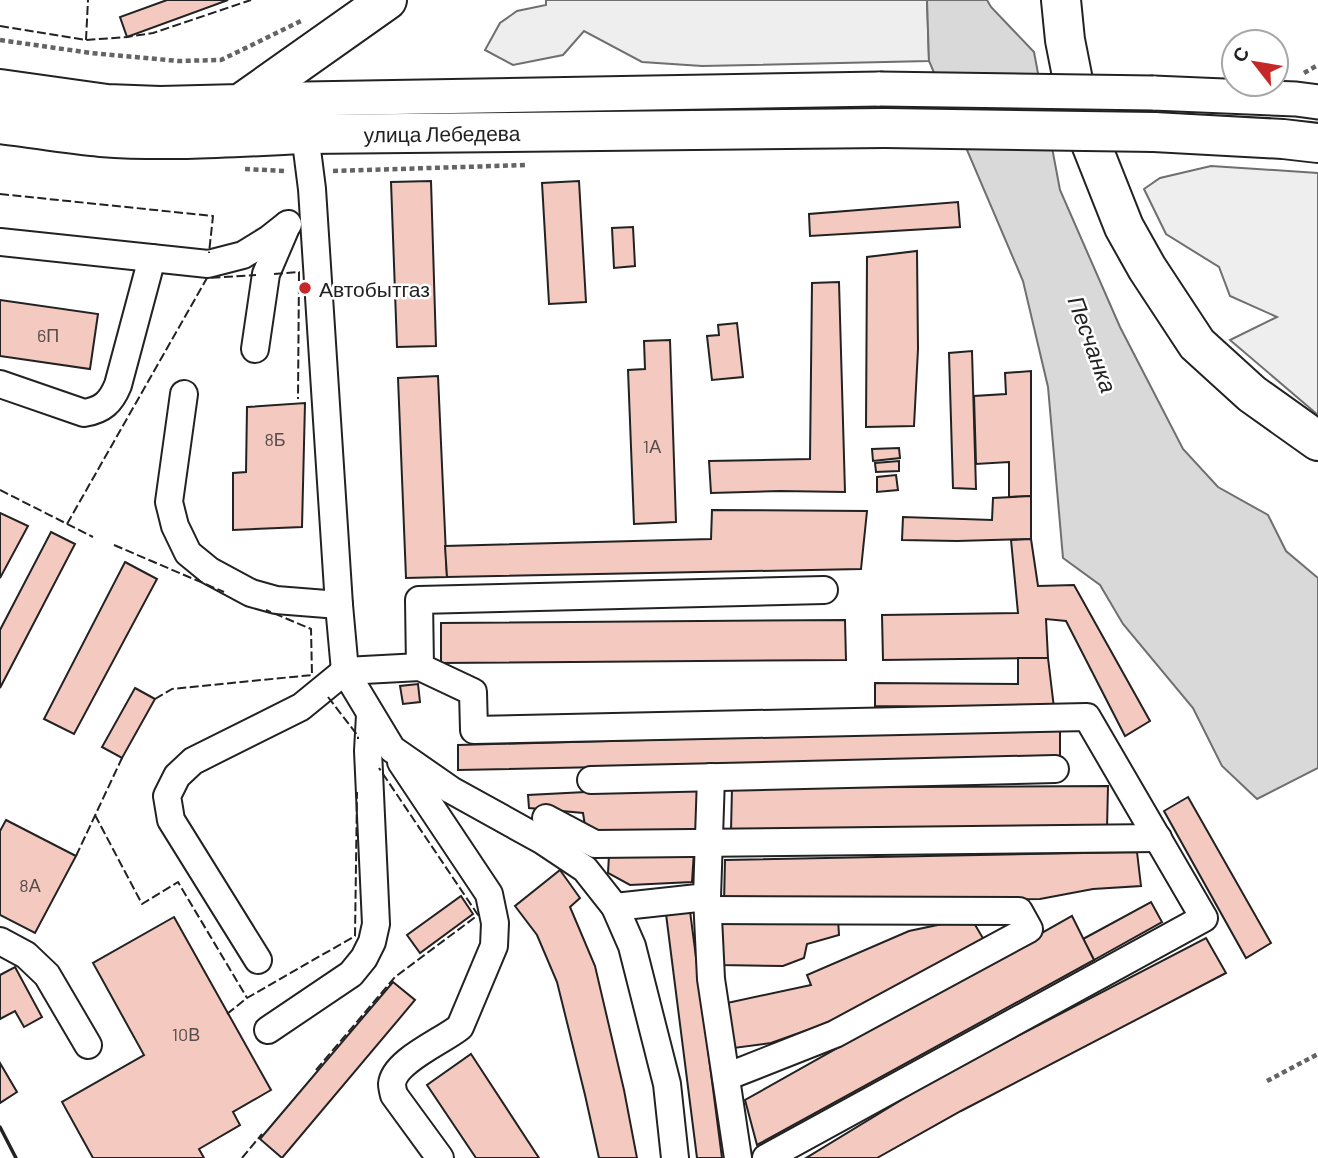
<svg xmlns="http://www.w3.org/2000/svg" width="1318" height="1158" font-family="Barlow,sans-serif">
<rect width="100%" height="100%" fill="#fff"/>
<g fill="#eee" stroke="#6f6f6f" stroke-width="2">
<polygon points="546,0 927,0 929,61 702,66 642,62 584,31 563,55 513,65 485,50 500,23 517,11 546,5"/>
<polygon points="1211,166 1318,173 1318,415 1230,340 1277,317 1230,296 1219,267 1166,234 1144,189 1160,178"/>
</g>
<polygon fill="#d9d9d9" stroke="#6f6f6f" stroke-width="2" points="927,0 987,0 991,7 1034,52 1060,190 1120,327 1183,449 1218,487 1268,515 1286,551 1318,578 1318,768 1257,799 1222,766 1193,708 1123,624 1100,585 1063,558 1048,387 1023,281 929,61"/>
<g fill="#f3c9c0" stroke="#222" stroke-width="2">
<polygon points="167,0 228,0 127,37 120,17"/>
<polygon points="431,181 436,346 397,347 391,182"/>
<polygon points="579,181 586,302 549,304 542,183"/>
<polygon points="958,202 960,227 810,236 809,214"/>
<polygon points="633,227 635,266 614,268 612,228"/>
<polygon points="917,251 918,349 914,426 866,427 867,257"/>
<polygon points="839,282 845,492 780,491 711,493 709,461 810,459 812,283"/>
<polygon points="0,300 98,314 90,369 0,356"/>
<polygon points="737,323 743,377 712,380 707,336 719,335 718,325"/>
<polygon points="670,340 676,522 634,524 628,370 645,369 644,341"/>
<polygon points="972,351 976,489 953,488 949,353"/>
<polygon points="1031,371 1031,496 1009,497 1009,462 976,464 974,396 1006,394 1005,373"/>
<polygon points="438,376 447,577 406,578 398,378"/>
<polygon points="305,403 302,527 233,530 233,473 246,472 247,407"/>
<polygon points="899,448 900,458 873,461 872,449"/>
<polygon points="899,461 899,471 876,472 875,463"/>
<polygon points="896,475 898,490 877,492 877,477"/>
<polygon points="1031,496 1031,539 957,541 902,540 903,517 992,520 993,498"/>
<polygon points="712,510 867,511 861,569 447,577 445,546 711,539"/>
<polygon points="0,513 28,526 0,578"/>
<polygon points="51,532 75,544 0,688 0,630"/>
<polygon points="1031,539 1038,586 1074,585 1150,721 1125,736 1066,621 1046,619 1048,658 883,660 882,615 1018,613 1011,540"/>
<polygon points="125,562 157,579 74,734 44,719"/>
<polygon points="845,620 846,660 441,663 441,623"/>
<polygon points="1018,658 1048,658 1054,708 875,706 875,683 1018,684"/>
<polygon points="418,684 420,702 403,704 400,686"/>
<polygon points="135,688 155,699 122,758 102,747"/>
<polygon points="1060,729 1060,757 458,770 458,745"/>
<polygon points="702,786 705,830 586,832 583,813 529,808 528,795"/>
<polygon points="1108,786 1107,829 731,831 732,788"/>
<polygon points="1188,797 1271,943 1246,958 1164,811"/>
<polygon points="6,820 76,856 35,933 0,915 0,831"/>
<polygon points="694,851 692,882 630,885 608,873 609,855"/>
<polygon points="1137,852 1141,886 1093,889 1040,899 724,903 725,860"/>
<polygon points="560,870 580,898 570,907 595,966 624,1090 637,1158 599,1158 585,1095 557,982 537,935 515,906"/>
<polygon points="461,896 473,914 420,953 407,935"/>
<polygon points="1151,902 1162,922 1094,960 1083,939"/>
<polygon points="690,911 722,1158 697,1158 666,914"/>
<polygon points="1072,916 1094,960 757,1145 745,1100"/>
<polygon points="174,917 271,1090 233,1112 240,1125 199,1149 204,1158 93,1158 62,1102 144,1055 93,963"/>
<polygon points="971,918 987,945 830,1022 771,1043 734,1048 727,1003 811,985 807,975 909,931"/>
<polygon points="838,919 839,935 807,944 804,958 783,966 720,965 719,921"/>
<polygon points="1206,938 1226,973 961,1111 877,1158 806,1158 939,1077"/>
<polygon points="15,967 42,1017 24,1027 15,1011 0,1019 0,975"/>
<polygon points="393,982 415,1000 282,1158 260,1139"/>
<polygon points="471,1054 539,1158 476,1158 427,1085"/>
<polygon points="0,1063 17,1092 0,1103"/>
</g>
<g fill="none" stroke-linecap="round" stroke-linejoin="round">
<g stroke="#222" stroke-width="30">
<g id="minor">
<polyline points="305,118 305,134 312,189 339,605 345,671 392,749 451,790 543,841 585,869 615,907 632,946 667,1084 675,1158"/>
<polyline points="0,242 208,264 243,255 269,239 288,224"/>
<polyline points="255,349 266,274 287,225"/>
<path d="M0,384L84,413C103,410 111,402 118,385L152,258"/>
<polyline points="184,394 169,502 175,526 188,553 210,571 251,593 276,600 339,605"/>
<path d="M401,762L489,894L495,923L494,946L460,1027C443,1041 394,1061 392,1084C392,1087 393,1091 394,1095L440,1158"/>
<polyline points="711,777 707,897 711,979 738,1158"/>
<polyline points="591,780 1055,769"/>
<polyline points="546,818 595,844 1158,838"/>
<polyline points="615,907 707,897"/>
<polyline points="708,910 1019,911 1029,929 835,1034 726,1077"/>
<polyline points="0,941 26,955 47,975 88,1045"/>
<polyline points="258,960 171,820 167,796 177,776 193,761 301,707 345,671 420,667"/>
<polyline points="268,1030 351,974 364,958 372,942 376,924 368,751 370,715"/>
<polyline points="766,1158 1204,918 1087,717 474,730 473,692 420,667 419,600 824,590"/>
</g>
</g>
<g stroke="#222" stroke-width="37">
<g id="major">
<polyline points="1153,93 1296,99 1318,102"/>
<polyline points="240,104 305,99 880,89"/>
</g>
</g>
<g stroke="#222" stroke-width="42">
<g id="highway">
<polyline points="1061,0 1065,40 1080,116 1124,227 1147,268 1197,344 1252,394 1318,441"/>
<polyline points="0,89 107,104 160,106 240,104 387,0"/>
<path id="s1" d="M0,124C34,128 67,134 101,137C168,142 238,137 305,134L885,128"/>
<polyline points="1154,132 1283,139 1318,143"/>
</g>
</g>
<g stroke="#646464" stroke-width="4.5" stroke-dasharray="5 3.5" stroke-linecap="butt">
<polyline points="0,40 91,53 178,61 221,60 303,20"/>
<polyline points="1304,73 1318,65"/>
<polyline points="245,169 285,171"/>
<polyline points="333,171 527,165"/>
<polyline points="1267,1081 1318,1054"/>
</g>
<use href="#minor" stroke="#fff" stroke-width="26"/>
<use href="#major" stroke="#fff" stroke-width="33"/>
<use href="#highway" stroke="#fff" stroke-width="38"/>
<g stroke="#222" stroke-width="37" stroke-linecap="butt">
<polyline id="major-bridge" points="880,89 1153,93"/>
</g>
<g stroke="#222" stroke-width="42" stroke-linecap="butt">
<polyline id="highway-bridge" points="885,128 1154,132"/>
</g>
<use href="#major-bridge" stroke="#fff" stroke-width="33"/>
<use href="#highway-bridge" stroke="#fff" stroke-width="38"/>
<g stroke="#222" stroke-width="2" stroke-dasharray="9 3.5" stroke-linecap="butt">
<polyline points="0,26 86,40 127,37 153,33 251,0"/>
<polyline points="86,40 88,0"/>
<polyline points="0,194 213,216 209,253"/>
<polyline points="274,274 299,272 298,399"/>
<polyline points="0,490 93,537"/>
<polyline points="67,524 207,278 256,275"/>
<polyline points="114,545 224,592"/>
<polyline points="328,697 358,736 358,739"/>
<polyline points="155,699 172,689 312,675 311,629 266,610"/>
<polyline points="95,815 142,904 178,882 247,998"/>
<polyline points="76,856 122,758"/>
<polyline points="227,1014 247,998 355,936 357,792"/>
<polyline points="316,1070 395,977 478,915 379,768"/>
<polyline points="242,1158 262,1134"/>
</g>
<polyline stroke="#222" stroke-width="3.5" points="0,1127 16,1158"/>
</g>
<circle fill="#c62828" stroke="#fff" stroke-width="2.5" cx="305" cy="288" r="7"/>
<g text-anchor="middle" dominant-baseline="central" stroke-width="5" stroke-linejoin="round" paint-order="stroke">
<g font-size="18" fill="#564c4a">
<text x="48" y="335">6П</text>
<text x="275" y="439">8Б</text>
<text x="652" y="446">1А</text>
<text x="30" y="885">8А</text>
<text x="186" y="1034">10В</text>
</g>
<g font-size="21" fill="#222" stroke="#fff">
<text stroke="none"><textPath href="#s1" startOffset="443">улица Лебедева</textPath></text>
</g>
<g font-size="21" fill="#222" stroke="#fff" text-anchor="start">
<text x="319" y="288">Автобытгаз</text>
</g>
<g font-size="23" font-style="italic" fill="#222" stroke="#fff">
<text transform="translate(1093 344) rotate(70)">Песчанка</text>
</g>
</g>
<g transform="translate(1255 63) rotate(301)"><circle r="33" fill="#ffffff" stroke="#a7a7a7" stroke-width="2"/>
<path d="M0-5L12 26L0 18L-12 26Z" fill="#c62828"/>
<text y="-10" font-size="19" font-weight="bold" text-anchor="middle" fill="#222222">С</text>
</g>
</svg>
